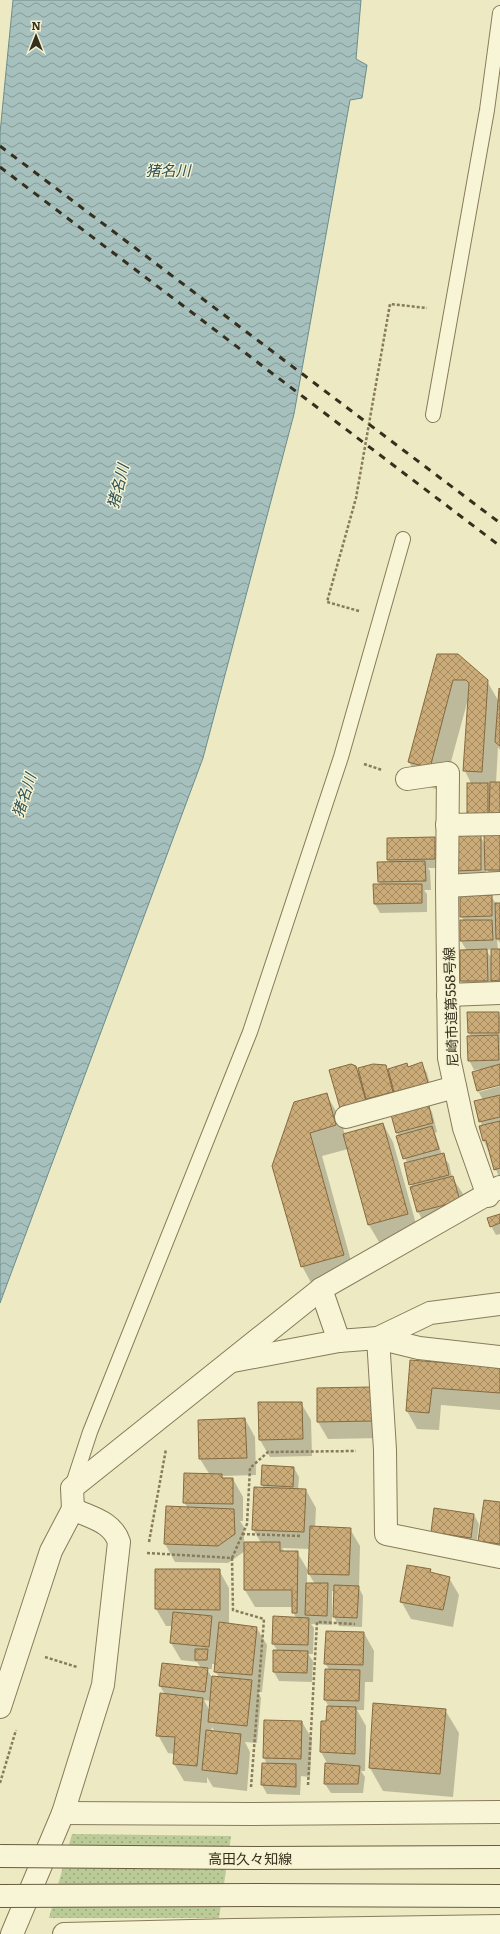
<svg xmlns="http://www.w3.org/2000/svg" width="500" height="1934" font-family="Literata,'Noto Sans JP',serif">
<defs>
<pattern id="park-dots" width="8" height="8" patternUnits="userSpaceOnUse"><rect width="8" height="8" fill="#bacb97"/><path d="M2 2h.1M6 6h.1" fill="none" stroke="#98a57b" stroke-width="1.8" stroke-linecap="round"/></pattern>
<pattern id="water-waves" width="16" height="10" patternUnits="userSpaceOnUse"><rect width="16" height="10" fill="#a5c0bd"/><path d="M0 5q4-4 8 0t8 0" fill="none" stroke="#879c99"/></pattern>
<pattern id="building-cross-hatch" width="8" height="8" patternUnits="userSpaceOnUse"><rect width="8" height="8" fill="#cbac79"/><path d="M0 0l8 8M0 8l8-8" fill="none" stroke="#a68c63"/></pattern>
</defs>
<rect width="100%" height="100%" fill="#ede9c2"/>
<polygon fill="url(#park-dots)" points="72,1834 231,1836 219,1918 49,1918"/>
<polygon fill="url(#water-waves)" stroke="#6c8e8c" points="13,0 361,0 356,59 367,65 362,98 350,100 294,414 203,758 0,1303 0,133"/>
<g fill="#0003" fill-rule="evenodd">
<polygon points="438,655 487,681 499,702 500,692 500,750 498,747 496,783 500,783 492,826 465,771 469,703 467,703 443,791 422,785 409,762"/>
<polygon points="500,835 500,879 492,879 486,868 486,879 463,879 457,870 480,836 486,846"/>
<polygon points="434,838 439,847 440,868 428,868 430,871 431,890 424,890 427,894 427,912 380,913 375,904 381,885 379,881 390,862 388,860"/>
<path d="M491,896L496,904H500V943L497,939L498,950H500V990H497L492,981V990H466L461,981L467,951L461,941L464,921L461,916ZM492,949V959L486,950Z"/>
<polygon points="498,1013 500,1016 500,1084 479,1090 479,1092 500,1086 500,1179 484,1141 480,1127 483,1127 480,1121 483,1100 478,1091 473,1073 481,1069 474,1070 469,1060 471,1037 469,1033"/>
<polygon points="421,1063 427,1073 432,1092 346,1117 355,1067 360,1075 385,1066 389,1074 407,1065 408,1067"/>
<polygon points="326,1094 340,1118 345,1135 383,1124 393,1142 418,1231 379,1242 369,1225 348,1149 322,1156 356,1279 315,1290 302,1266 273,1166"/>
<polygon points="427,1103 432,1112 437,1132 435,1133 442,1155 449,1164 452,1177 463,1194 469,1218 428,1229 418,1212 407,1163 397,1132"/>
<polygon points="500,1215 500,1234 496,1235 491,1226"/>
<polygon points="411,1361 500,1368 500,1410 441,1405 439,1430 417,1429 407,1411"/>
<polygon points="371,1388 382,1438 328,1439 318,1422"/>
<polygon points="301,1403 311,1420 312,1456 270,1457 260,1440"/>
<path d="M245,1419L255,1437L256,1475L222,1476L224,1479H233L243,1497V1521H240L244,1527V1543H261L253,1529L265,1489L262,1485L294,1468L299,1477L298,1490H306L316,1508L315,1528L350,1529L360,1546L359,1588L363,1596L362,1627L339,1626L334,1617L335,1591H332V1625L311,1624L314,1628L313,1654H308L313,1661L312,1682L279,1681L274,1672L278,1651L273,1644L296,1618L293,1612V1607H255L245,1590V1551L228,1563L175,1562L165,1544L167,1507L188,1508L184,1502L210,1475L200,1459ZM282,1548L310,1549L309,1572L297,1552H285ZM307,1571L315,1584H307Z"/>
<polygon points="500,1503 500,1559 489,1558 479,1540"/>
<polygon points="474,1515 479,1524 476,1546 437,1541 432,1531"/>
<path d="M219,1570L229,1588V1624L256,1627L267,1645L262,1692H258L261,1698L257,1743L245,1742L250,1752L247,1791L213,1787L207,1777V1783L184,1781L174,1764L175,1754L168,1753L158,1735L165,1695L160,1686L163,1664L201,1668L197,1662L181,1660L171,1643L172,1626H166L156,1609ZM212,1664H216L215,1671L219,1677L213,1679L207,1669H212ZM204,1700L211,1701L210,1711L206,1704ZM212,1727L215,1732H211Z"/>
<polygon points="430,1570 432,1574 449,1578 459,1595 453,1627 411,1619 401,1601"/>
<polygon points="364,1633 374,1651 373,1682 365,1682 364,1710 357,1710 366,1726 365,1771 361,1771 365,1777 363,1793 331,1793 325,1784 328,1765 321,1752 329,1707 325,1700 330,1671 325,1663"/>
<polygon points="445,1710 459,1733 453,1797 383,1791 370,1768"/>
<polygon points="265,1721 302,1722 312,1739 310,1777 301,1776 300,1795 267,1794 262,1785 263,1764 267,1764 264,1758"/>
</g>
<g fill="url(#building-cross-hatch)" stroke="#856a40">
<polygon points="437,654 458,654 488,680 482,772 463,771 469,683 466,680 453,680 430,768 408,762"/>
<polygon points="499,688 500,689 500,746 495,742"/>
<polygon points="490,782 500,782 500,818 489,818"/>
<rect x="467" y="783" width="21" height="34"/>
<polygon points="484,834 500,834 500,870 485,870"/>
<polygon points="456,835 481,835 481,870 456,871"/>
<polygon points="435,837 435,859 387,860 387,838"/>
<polygon points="425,861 426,881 378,882 377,862"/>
<polygon points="373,884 422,884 422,903 374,904"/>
<polygon points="492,895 492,916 460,917 460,896"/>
<polygon points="495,903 500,903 500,939 496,939"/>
<polygon points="460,920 492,920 493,940 460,941"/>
<polygon points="487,949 488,981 460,981 460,950"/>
<polygon points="491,949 500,949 500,980 491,981"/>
<polygon points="467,1012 499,1012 499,1033 468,1033"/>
<polygon points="498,1035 499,1060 468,1061 467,1036"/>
<polygon points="422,1062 428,1083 394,1092 388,1069 407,1063 408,1067"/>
<polygon points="351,1064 356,1066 366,1101 340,1108 329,1070"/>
<polygon points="373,1064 386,1065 393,1092 366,1099 358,1068"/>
<polygon points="500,1064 500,1085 477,1091 472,1072"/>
<polygon points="327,1093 336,1125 310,1133 344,1255 301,1267 272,1166 294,1102"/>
<polygon points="500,1095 500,1117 479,1122 474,1101"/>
<polygon points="428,1102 433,1123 396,1133 390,1111"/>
<polygon points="500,1121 500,1168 494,1170 486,1140 483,1141 479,1126"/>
<polygon points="383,1123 408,1214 368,1225 343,1134"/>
<polygon points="432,1126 439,1149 403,1159 396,1136"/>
<polygon points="444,1153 449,1175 409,1185 404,1163"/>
<polygon points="453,1176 460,1201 417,1212 410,1187"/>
<polygon points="500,1214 500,1223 490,1227 487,1218"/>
<polygon points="410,1360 500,1367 500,1393 432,1388 429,1413 406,1411"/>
<polygon points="371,1387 372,1421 317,1422 317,1388"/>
<polygon points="258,1402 302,1402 303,1439 259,1440"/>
<polygon points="245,1418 247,1458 199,1459 198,1420"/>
<polygon points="262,1465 294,1467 293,1487 261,1485"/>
<polygon points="184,1473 222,1474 222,1478 233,1478 233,1504 183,1503"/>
<polygon points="254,1487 306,1489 304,1532 252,1530"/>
<polygon points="484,1500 500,1502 500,1544 478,1541"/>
<polygon points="166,1506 234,1509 235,1534 218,1546 164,1544"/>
<polygon points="434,1508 474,1514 471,1538 431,1532"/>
<polygon points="310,1526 351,1528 349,1575 308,1574"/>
<polygon points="244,1542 280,1542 280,1551 298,1551 297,1613 292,1613 292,1590 244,1590"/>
<polygon points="407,1565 431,1569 430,1572 450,1577 443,1610 400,1602"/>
<polygon points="155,1569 220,1569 220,1610 155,1609"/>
<polygon points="306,1583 328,1583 327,1616 305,1615"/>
<polygon points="334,1585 359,1586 357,1618 333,1617"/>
<polygon points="173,1612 212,1616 209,1647 170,1643"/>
<polygon points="273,1616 309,1618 308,1645 272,1644"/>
<polygon points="219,1622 257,1627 252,1675 214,1672"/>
<polygon points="326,1631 364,1632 363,1665 324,1664"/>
<polygon points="195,1649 208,1649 207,1660 195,1660"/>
<polygon points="273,1650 308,1651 307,1673 273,1672"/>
<polygon points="162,1663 208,1668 205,1692 159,1686"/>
<polygon points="325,1669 360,1670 359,1701 324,1700"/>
<polygon points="212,1676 252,1680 247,1726 208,1722"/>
<polygon points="160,1693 203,1698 197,1766 173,1764 175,1737 156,1736"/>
<polygon points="373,1703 446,1709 440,1774 369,1768"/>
<polygon points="327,1706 356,1707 355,1754 320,1752 321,1721 326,1721"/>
<polygon points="264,1720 302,1721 301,1759 263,1758"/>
<polygon points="206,1730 241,1734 237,1774 202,1770"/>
<polygon points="262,1763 296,1764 296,1787 261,1785"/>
<polygon points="325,1763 360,1766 358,1784 324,1784"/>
</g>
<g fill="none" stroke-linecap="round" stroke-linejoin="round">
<g stroke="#877b5a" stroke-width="16">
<g id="service">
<polyline points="433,415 487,110 500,13"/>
<polyline points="72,1487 90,1432 250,1032 341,757 403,539"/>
</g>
</g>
<g stroke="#877b5a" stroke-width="24">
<g id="minor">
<polyline points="407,779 448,773 447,886 449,1058 464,1128 488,1196"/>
<polyline points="447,825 500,824"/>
<polyline points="447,886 500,883"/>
<polyline points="448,995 500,993"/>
<polyline points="346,1117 455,1087"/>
<polyline points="321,1289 339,1341"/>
<polyline points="500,1304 430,1313 378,1338 385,1450 386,1534 500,1557"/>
<polyline points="233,1361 339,1341 378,1338 419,1348 500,1357"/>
<polyline points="73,1509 72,1488 321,1289 500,1187"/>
</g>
</g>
<g stroke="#877b5a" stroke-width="24">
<g id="tertiary">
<path d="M0,1707L51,1551L73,1509C91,1518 112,1521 119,1542L103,1685L63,1813L12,1934"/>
<polyline points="63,1813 250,1814 500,1812"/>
<polyline points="64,1934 234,1930 500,1926"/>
</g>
</g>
<g stroke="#685c3d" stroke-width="24">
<g id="secondary">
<polyline points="255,1858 500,1857"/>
<polyline points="256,1895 500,1896"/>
</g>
</g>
<g stroke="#877b5a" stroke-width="2.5" stroke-dasharray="3 2" stroke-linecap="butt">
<polyline points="359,611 327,602 356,498 390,304 427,308"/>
<polyline points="364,764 382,770"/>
<polyline points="242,1534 301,1536"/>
<polyline points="149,1542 166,1449"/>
<polyline points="147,1553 232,1558 233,1610 264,1619 251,1787"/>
<polyline points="232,1558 247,1524 250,1468 268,1452 356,1451"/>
<polyline points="45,1657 77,1667"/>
<polyline points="0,1783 16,1730"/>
<polyline points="308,1785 317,1622 355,1624"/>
</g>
<use href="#service" stroke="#f8f5d6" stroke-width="14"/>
<use href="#minor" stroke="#f8f5d6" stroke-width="22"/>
<use href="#tertiary" stroke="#f8f5d6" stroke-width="22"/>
<use href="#secondary" stroke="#f8f5d6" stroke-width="22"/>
<g stroke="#372f1e" stroke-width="3" stroke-dasharray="7 7" stroke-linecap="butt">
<polyline points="0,146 500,523"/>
<polyline points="0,167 500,546"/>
</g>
<g stroke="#685c3d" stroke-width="24" stroke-linecap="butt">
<g id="secondary-bridge">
<polyline points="0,1856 255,1858"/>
<polyline points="0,1896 256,1895"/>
</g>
</g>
<use href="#secondary-bridge" stroke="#f8f5d6" stroke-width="22"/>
</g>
<g text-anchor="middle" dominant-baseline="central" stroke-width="3" stroke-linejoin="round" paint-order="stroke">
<g font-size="14" fill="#372f1e" stroke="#f5f2d2">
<text transform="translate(450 1007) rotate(-92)">尼崎市道第558号線</text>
<text x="250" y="1858">高田久々知線</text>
</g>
<g font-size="15" font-style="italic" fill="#2d5156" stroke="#f5f2d2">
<text x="168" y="169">猪名川</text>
<text transform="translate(117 486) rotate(-76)">猪名川</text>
<text transform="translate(23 795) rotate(-72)">猪名川</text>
</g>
</g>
<g transform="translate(36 36)" stroke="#f5f2d2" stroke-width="3" paint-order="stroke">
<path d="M0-3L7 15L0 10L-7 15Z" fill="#372f1e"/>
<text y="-6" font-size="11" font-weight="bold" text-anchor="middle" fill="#372f1e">N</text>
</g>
</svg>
